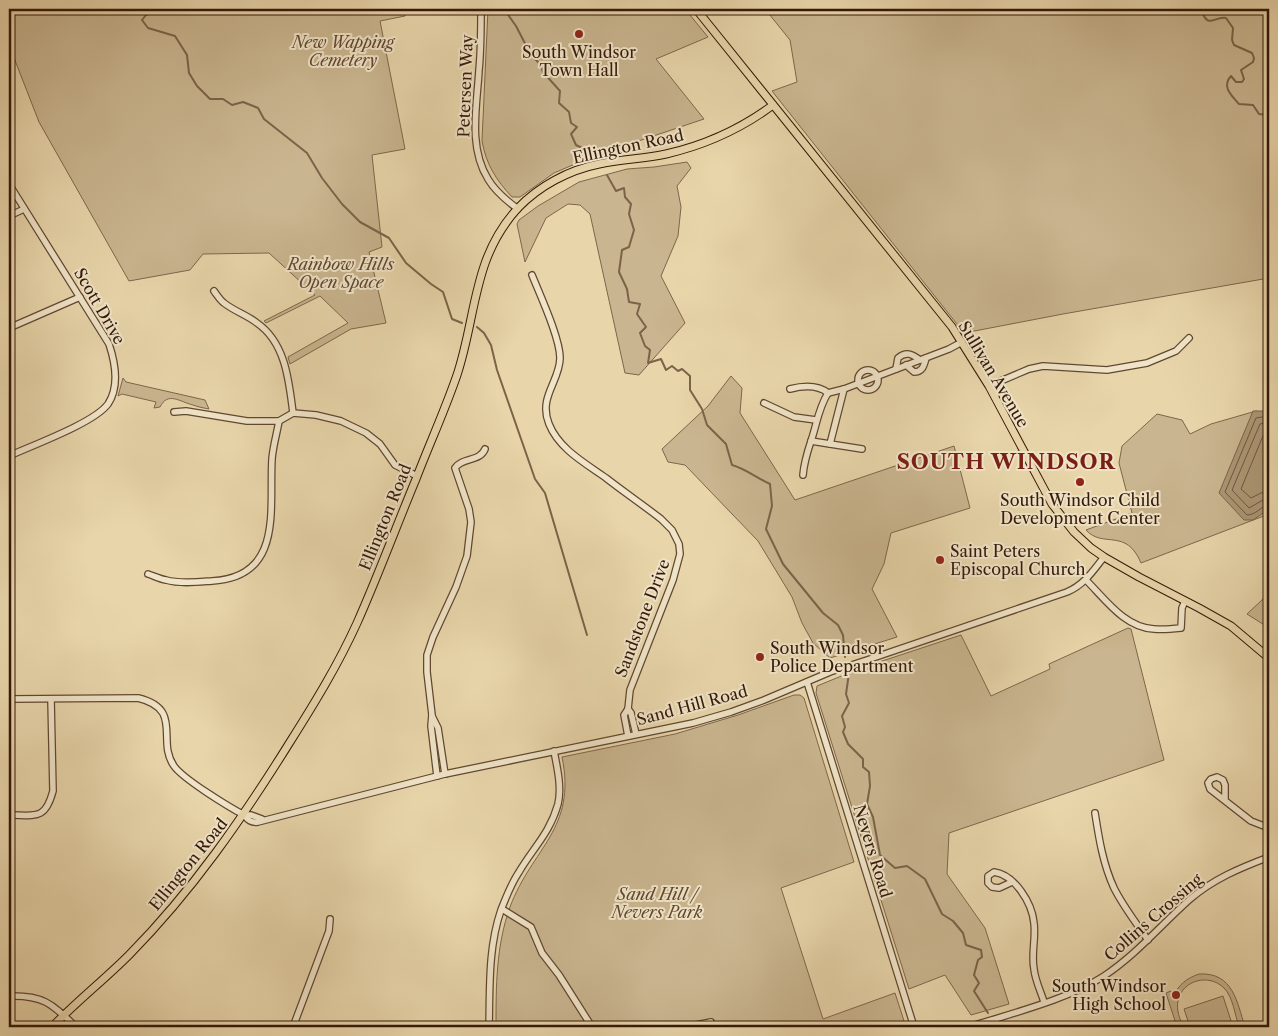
<svg xmlns="http://www.w3.org/2000/svg" width="1278" height="1036" font-family="'Libre Caslon Text',serif">
<rect width="100%" height="100%" fill="#e8d5aa"/>
<filter id="stains"><feTurbulence type="fractalNoise" baseFrequency=".004" numOctaves="4"/><feColorMatrix values="0 0 0 0 .2 0 0 0 0 .09 0 0 0 0 .02 0 0 0 .5 -.17"/></filter>
<radialGradient id="worn" r=".72"><stop offset=".6" stop-color="#630" stop-opacity="0"/><stop offset="1" stop-color="#630" stop-opacity=".3"/></radialGradient>
<g fill="#c9b58f" stroke="#7e664c">
<polygon points="9,9 404,9 405,16 380,21 405,149 372,155 382,247 369,252 386,323 351,329 290,364 288,357 348,323 320,296 266,323 264,321 315,295 269,253 203,254 190,270 129,281 39,122 9,45"/>
<path d="M488,9H685L708,37L656,59L704,119L579,161H582L554,173L520,197H512C496,180 486,164 482,141Z"/>
<polygon points="765,9 1269,9 1269,278 1063,314 964,333 772,91 797,82 790,40"/>
<polygon points="687,162 691,168 677,186 681,207 678,236 661,276 685,323 639,375 625,373 590,214 580,205 568,204 546,218 525,262 517,224 519,220 538,206 579,182 627,169 654,167"/>
<polygon points="731,376 742,388 740,413 795,500 954,446 970,508 891,533 884,564 872,589 897,637 830,658 813,643 802,623 792,597 758,541 685,465 668,462 662,449 708,406"/>
<path d="M123,378L126,382L205,400L209,409C204,408 198,407 193,405C180,402 168,391 160,407L154,408L156,402L122,394L118,396Z"/>
<path d="M1256,411L1269,414V514L1141,563C1126,527 1103,549 1086,530L1132,513L1119,463L1122,446L1157,414L1182,420L1190,434L1211,424Z"/>
<polygon points="1269,590 1269,628 1247,614 1262,600"/>
<polygon points="1128,628 1131,629 1164,760 949,833 947,874 985,928 1009,1004 971,1015 945,975 909,989 816,693 817,686 861,668 961,635 991,696 1050,669 1049,664"/>
<path d="M794,695H800L804,698L854,862L781,888L823,1019L895,993L906,1027H496C496,986 496,946 510,907C532,848 577,829 562,757L675,734L738,715Z"/>
<path d="M1199,974C1233,972 1237,1002 1245,1027H1239C1235,1015 1233,997 1224,988C1209,973 1182,980 1178,1001C1176,1010 1180,1019 1183,1027H1177L1166,993L1171,991L1173,997C1178,985 1187,978 1199,974Z"/>
<polygon points="1223,996 1233,1027 1190,1027 1184,1009"/>
</g>
<polygon fill="#ab9573" stroke="#7b6349" points="1253,411 1269,411 1269,509 1253,520 1244,520 1219,493"/>
<g fill="none" stroke-linecap="round" stroke-linejoin="round">
<g stroke="#70563e" stroke-width="1">
<path d="M1269,416L1256,418L1225,492L1247,515C1256,515 1261,506 1269,505"/>
<polyline points="1269,422 1260,424 1232,490 1249,508 1263,500 1269,499"/>
<polyline points="1269,430 1265,431 1241,489 1251,498 1261,493 1269,492"/>
</g>
<g stroke="#7b6349" stroke-width="2">
<polyline points="151,9 152,12 146,15 142,20 148,28 175,36 187,55 189,73 197,86 210,99 223,99 232,105 243,102 258,108 264,119 307,153 322,178 342,204 360,222 389,238 406,263 431,284 443,292 452,319 462,323"/>
<polyline points="504,9 516,26 531,55 540,64 543,72 560,91 559,103 569,112 571,123 577,127 571,134 576,145 584,149 588,155"/>
<path d="M1204,9L1202,12C1209,29 1214,16 1226,18L1233,28L1232,40L1234,45L1252,53L1254,58L1253,62L1241,70L1244,79L1242,82H1236L1231,76C1221,87 1232,96 1239,104L1253,105L1259,114L1269,115"/>
<path d="M607,175L616,191L624,188L625,197L631,204L629,214L634,230L629,247L622,250L619,272L627,289L629,302L640,304L637,314L646,327L640,333L645,346L650,350L648,363L661,359L666,370L672,366L678,371L682,369L690,376V390L702,409L707,425L726,444L732,465C746,469 757,478 770,484L772,506L766,529L783,564L823,613L838,625L843,635L845,657"/>
<polyline points="477,327 484,333 491,345 497,370 535,479 545,493 587,635"/>
<polyline points="849,673 846,694 849,703 842,716 845,727 843,732 848,744 863,759 863,767 869,772 870,786 867,804 873,817 880,855 895,868 907,866 925,879 942,914 953,921 963,933 966,945 981,950 982,957 978,960 974,975 979,983 974,991 988,1013"/>
</g>
<g stroke="#614731" stroke-width="8">
<g id="minor">
<path d="M481,9C481,29 481,50 479,70C477,106 468,147 488,179C495,191 507,201 518,209"/>
<path d="M9,184L109,344C115,362 120,386 108,404C94,423 33,445 9,456"/>
<polyline points="9,216 24,209"/>
<path d="M532,275C540,295 560,338 560,358C560,381 538,397 549,424C559,449 585,463 606,478C624,492 643,505 661,519L672,530L679,544L680,554L673,580L630,690L628,709L624,715L628,736"/>
<path d="M214,291C217,295 220,300 224,303C234,311 247,315 257,323C286,343 289,382 293,413"/>
<polyline points="9,328 80,297"/>
<path d="M906,365L914,372C923,372 924,365 926,358"/>
<path d="M896,369L898,358C906,351 912,354 920,360"/>
<circle cx="868" cy="380" r="10"/>
<polyline points="989,386 1029,369 1043,366 1107,370 1147,363 1176,351 1189,338"/>
<path d="M790,389C802,386 818,385 828,393"/>
<polyline points="828,393 844,389 949,349 962,342"/>
<polyline points="764,403 794,417 816,420"/>
<polyline points="174,412 186,411 247,421 279,421 293,413 316,415 341,421 366,433 380,444 395,465 417,476"/>
<polyline points="811,441 862,449"/>
<polyline points="830,444 844,389"/>
<path d="M803,475C804,462 807,453 811,441C817,424 818,409 828,393"/>
<path d="M148,574C154,576 160,579 166,580C180,584 198,582 212,581C284,577 269,509 272,459C273,446 277,433 279,421"/>
<path d="M1086,580C1105,599 1125,628 1154,629C1163,630 1172,629 1181,628L1182,608L1185,601"/>
<polyline points="807,682 914,1027"/>
<path d="M9,699L138,698C184,709 156,741 174,766C183,779 229,807 244,815C248,820 251,823 258,822L445,774L693,723L731,712L764,700L830,672L867,660L1067,592C1084,585 1093,571 1104,557"/>
<polyline points="628,709 631,713 636,734"/>
<polyline points="432,716 438,728 445,774"/>
<path d="M437,776L431,726L432,715L427,672V655L433,637L456,587L467,556L471,522L469,509L455,468C462,457 480,462 485,449"/>
<polyline points="1225,799 1225,785 1223,780 1217,777 1211,779 1208,783 1210,789 1251,821 1269,828"/>
<path d="M1095,813C1099,839 1103,864 1114,888C1123,906 1136,923 1148,940"/>
<path d="M9,815C35,815 45,821 53,791L51,699"/>
<polyline points="244,815 251,815 262,819"/>
<path d="M1012,882L999,888L992,887L988,883V876L994,872C1015,875 1032,903 1034,923C1036,939 1031,954 1034,969C1035,980 1041,992 1044,1002"/>
<polyline points="502,909 531,927 542,953 559,975 592,1027"/>
<path d="M9,996C44,995 52,1004 76,1027"/>
<polyline points="293,1027 329,931 330,919"/>
<path d="M489,1027C490,988 488,948 501,910C506,897 511,884 519,872C533,848 550,833 558,804C562,787 557,767 554,751"/>
<polyline points="686,1027 711,1022"/>
<path d="M969,1027C1012,1013 1067,1000 1104,976C1136,955 1161,925 1189,900C1213,879 1240,868 1269,857"/>
</g>
</g>
<g stroke="#341809" stroke-width="9">
<g id="major">
<polyline points="696,9 952,327 989,386 1052,504 1074,532 1091,548 1104,557 1139,577 1199,608 1231,626 1269,658"/>
<path d="M52,1027C76,1002 104,980 129,955C193,890 242,819 290,742C314,704 338,665 357,623C378,576 396,527 416,479C429,445 445,410 457,375C477,315 472,258 518,208C539,186 569,170 599,164C621,159 644,159 666,154C705,145 742,128 773,105"/>
</g>
</g>
<use href="#minor" stroke="#f0e4c8" stroke-width="5.5"/>
<use href="#major" stroke="#e8d5aa" stroke-width="7"/>
</g>
<g fill="#8f2418" stroke="#f0e4c8" stroke-width="2">
<circle cx="579" cy="34" r="5"/>
<circle cx="1080" cy="482" r="5"/>
<circle cx="940" cy="560" r="5"/>
<circle cx="760" cy="657" r="5"/>
<circle cx="1176" cy="995" r="5"/>
</g>
<g text-anchor="middle" dominant-baseline="central" stroke-width="4" stroke-linejoin="round" paint-order="stroke">
<g font-size="16" font-style="italic" fill="#614731" stroke="#f0e4c8">
<text x="343" y="42">New Wapping<tspan x="343" dy="18">Cemetery</tspan></text>
<text x="341" y="264">Rainbow Hills<tspan x="341" dy="18">Open Space</tspan></text>
<text x="657" y="894">Sand Hill /<tspan x="657" dy="18">Nevers Park</tspan></text>
</g>
<g font-size="16" fill="#341809" stroke="#f0e4c8">
<text x="579" y="52">South Windsor<tspan x="579" dy="18">Town Hall</tspan></text>
<text x="1080" y="500">South Windsor Child<tspan x="1080" dy="18">Development Center</tspan></text>
<text x="950" y="551" text-anchor="start">Saint Peters<tspan x="950" dy="18">Episcopal Church</tspan></text>
<text x="770" y="648" text-anchor="start">South Windsor<tspan x="770" dy="18">Police Department</tspan></text>
<text x="1166" y="986" text-anchor="end">South Windsor<tspan x="1166" dy="18">High School</tspan></text>
</g>
<g font-size="16" fill="#341809" stroke="#f0e4c8">
<text transform="translate(465 86) rotate(-88)">Petersen Way</text>
<text transform="translate(628 146) rotate(-12)">Ellington Road</text>
<text transform="translate(100 306) rotate(60)">Scott Drive</text>
<text transform="translate(994 374) rotate(59)">Sullivan Avenue</text>
<text transform="translate(385 517) rotate(-68)">Ellington Road</text>
<text transform="translate(642 618) rotate(-69)">Sandstone Drive</text>
<text transform="translate(692 705) rotate(-15)">Sand Hill Road</text>
<text transform="translate(873 851) rotate(73)">Nevers Road</text>
<text transform="translate(188 864) rotate(-51)">Ellington Road</text>
<text transform="translate(1153 917) rotate(-41)">Collins Crossing</text>
</g>
<g font-size="21" font-weight="bold" letter-spacing="1" fill="#7a1f14" stroke="#f0e4c8">
<text x="1006" y="461">SOUTH WINDSOR</text>
</g>
</g>
<rect width="1278" height="1036" fill="none" stroke="#e8d5aa" stroke-width="30"/>
<rect x="10" y="10" width="1258" height="1016" fill="none" stroke="#341809" stroke-width="2.5"/>
<rect x="15" y="15" width="1248" height="1006" fill="none" stroke="#341809"/>
<rect width="100%" height="100%" filter="url(#stains)"/>
<rect width="100%" height="100%" fill="url(#worn)"/>
</svg>
